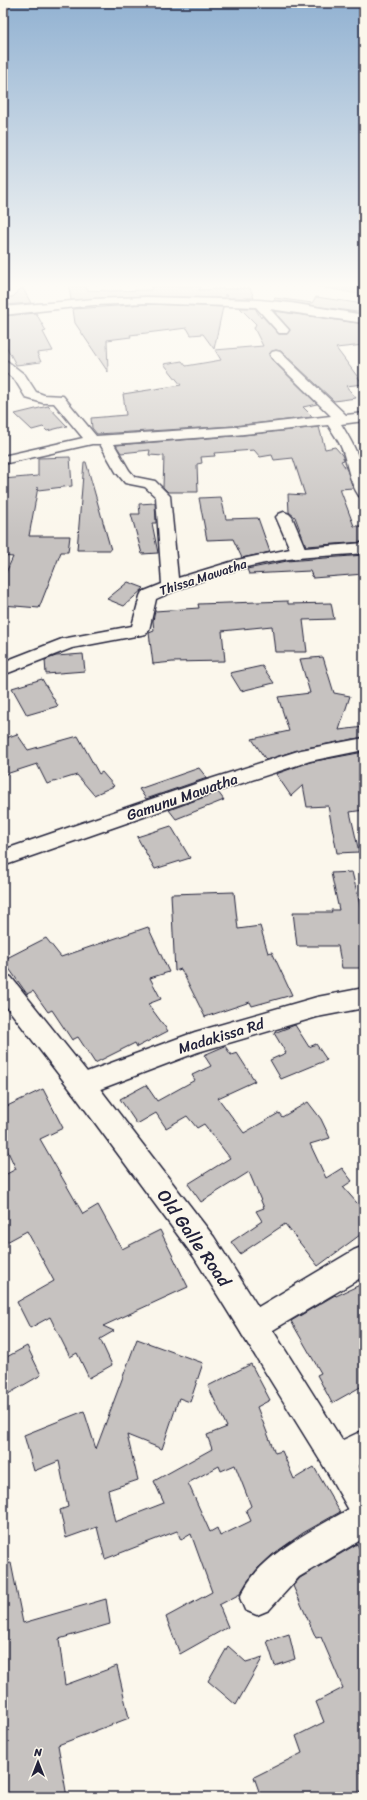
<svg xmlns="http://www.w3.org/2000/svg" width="367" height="1800" font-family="Sriracha,sans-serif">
<rect width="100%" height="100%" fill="#fbf7ec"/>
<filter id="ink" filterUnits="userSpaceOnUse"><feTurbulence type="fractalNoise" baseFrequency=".025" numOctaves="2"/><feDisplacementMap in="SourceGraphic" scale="8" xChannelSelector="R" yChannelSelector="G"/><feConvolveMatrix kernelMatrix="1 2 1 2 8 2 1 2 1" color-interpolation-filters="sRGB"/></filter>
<g filter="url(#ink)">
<polygon fill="#b1aeb0" stroke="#787681" points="315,286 364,286 364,295"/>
<g fill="#c6c2c0" stroke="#22223b" fill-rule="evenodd">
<polygon points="69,286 86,286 87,290 110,291 151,290 152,286 201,286 199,290 250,288 254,298 229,298 225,294 225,298 146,296 71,300"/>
<polygon points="22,287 31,303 3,305 3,297 13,297"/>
<polygon points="316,297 364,304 364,313 273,300 275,298 312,303"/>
<polygon points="146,304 223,307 214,349 203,334 191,335 187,328 130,335 131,337 107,340 108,372 75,323 73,309"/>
<polygon points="240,308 255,308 261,318 262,316 279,334 287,334 290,330 274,311 364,324 364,345 336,348 363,384 346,386 356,398 334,401 281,351 276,350 272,351 269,354 271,359 317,404 303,407 313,417 234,426 97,434 92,428 91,418 126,415 123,394 181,385 164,364 182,361 186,366 221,360 215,350 263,346 254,328 256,324"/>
<polygon points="36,313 46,331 43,332 53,351 37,353 41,362 16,365 3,340 3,316"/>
<polygon points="48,406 67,426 47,431 43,427 32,430 15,414"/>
<polygon points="319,427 325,449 335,447 342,455 344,460 341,461 347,470 353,488 340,489 354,526 364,526 364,542 306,546 295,517 289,512 288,494 305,495 293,458 274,460 272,455 260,457 254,450 214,453 215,456 201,457 202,463 197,464 198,492 168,492 163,487 164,456 149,455 150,450 121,453 116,445 234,436"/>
<polygon points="70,457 72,486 38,490 38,487 29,536 70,536 68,552 61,552 39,608 3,605 3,579 13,557 3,556 3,479 38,476 38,458"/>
<polygon points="84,462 86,462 111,550 77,550"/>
<polygon points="221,497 226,519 258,518 270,552 242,558 233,539 207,540 199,498"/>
<polygon points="155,503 156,523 152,523 158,553 142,554 131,514 140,514 139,504"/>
<polygon points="364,555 364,574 313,578 310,571 249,574 247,569 287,561"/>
<polygon points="128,582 144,588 124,606 107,599"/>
<polygon points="288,601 288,604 331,603 334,619 303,620 307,652 275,652 272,626 222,631 225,661 173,662 153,664 149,633 154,631 153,621 155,611 199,608 198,604"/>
<polygon points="83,654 85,671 46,674 45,660 56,656"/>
<polygon points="323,657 334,693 350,696 339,730 364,727 364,737 301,749 266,760 252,739 289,731 278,697 310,693 300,659"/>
<polygon points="262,666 274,683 241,691 230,673"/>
<polygon points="42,679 58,706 27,715 12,688"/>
<polygon points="17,734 28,750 78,736 99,774 102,772 114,786 94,795 77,775 47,784 37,764 3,775 3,739"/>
<polygon points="364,752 364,810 350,812 359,852 337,853 328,806 307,807 303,785 291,796 276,774 310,762"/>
<polygon points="199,768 207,778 146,799 139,789"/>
<polygon points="218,792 224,800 176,819 169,810"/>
<polygon points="171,826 190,858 155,869 137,837"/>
<polygon points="352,872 361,909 364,909 364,968 342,968 338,946 297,946 293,912 332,912 331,910 339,910 331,873"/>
<polygon points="234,892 238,929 260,926 268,953 272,952 292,995 252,1006 250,1002 205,1017 181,969 175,971 171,894"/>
<polygon points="148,927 169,972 150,978 161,999 148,1004 168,1031 137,1047 135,1043 95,1063 78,1037 72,1040 52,1010 48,1012 33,991 27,994 3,960 46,938 61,957"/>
<polygon points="295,1025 309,1047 316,1044 327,1060 281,1079 270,1060 286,1053 274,1033"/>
<polygon points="225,1046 231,1055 237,1053 255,1081 218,1098 244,1133 279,1113 282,1117 308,1102 321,1119 330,1138 310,1144 326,1178 342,1168 352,1181 343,1187 364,1211 364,1232 318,1266 285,1224 240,1254 231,1242 262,1221 256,1211 264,1208 249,1172 201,1202 188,1184 230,1158 204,1124 197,1128 187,1116 166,1128 156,1113 137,1124 120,1099 146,1085 157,1101 195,1080 192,1075 211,1066 204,1055"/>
<polygon points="43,1089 63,1128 40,1139 83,1214 98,1205 122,1249 160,1230 188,1287 103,1326 114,1331 100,1339 112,1365 89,1378 77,1353 70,1357 50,1317 30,1328 17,1302 54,1281 27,1231 3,1244 3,1176 16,1169 3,1141 3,1108"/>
<polygon points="364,1283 364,1385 332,1403 317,1375 321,1373 291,1321 335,1295 336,1296"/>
<path d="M137,1339L203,1363L190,1402L179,1398L162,1449L127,1435L138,1480L108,1490L115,1522L164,1503L154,1481L212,1449L207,1435L227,1427L208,1386L251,1364L270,1400L257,1407L275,1453L282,1451L294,1479L314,1467L340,1512L303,1533L272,1555L258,1568L247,1582L240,1594L219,1605L228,1627L180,1654L166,1617L212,1592L191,1534L181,1540L177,1531L105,1559L97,1527L66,1538L60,1510L68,1507L59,1461L34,1471L24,1435L84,1411L96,1449ZM235,1465L251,1506L246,1510L251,1521L220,1536L217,1528L210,1532L188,1483L219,1466L221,1471Z"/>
<polygon points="27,1346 41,1375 3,1397 3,1359"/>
<polygon points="357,1544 364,1557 364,1790 352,1797 261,1797 254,1777 302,1753 296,1736 324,1722 316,1702 343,1688 321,1637 316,1638 293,1586 300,1578"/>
<polygon points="11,1563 23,1623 106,1599 110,1624 59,1639 65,1685 117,1666 129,1718 58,1745 67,1797 3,1797 3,1564"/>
<polygon points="289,1634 295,1659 275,1666 267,1641"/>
<polygon points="228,1646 246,1662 263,1657 236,1705 208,1681"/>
</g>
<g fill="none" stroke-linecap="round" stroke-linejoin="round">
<g stroke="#22223b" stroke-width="3">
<g id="minor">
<polygon points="146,297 259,300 291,303 364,315 364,323 270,309 289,330 287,333 279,333 256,307 146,303 94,305 3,315 3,307 94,299"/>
<path d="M276,351L280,352L346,415L364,413V421L341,424C358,452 364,464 364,497L359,496C349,482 348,465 342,449C339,441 333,433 328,425L234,435L114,444L129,470L135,477L155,481L170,496L178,578L237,560L290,549L276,517L279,514L284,512L289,514L292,517L305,548L364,543V553C334,556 305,556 276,561C234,568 194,582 156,599L149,630L146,634L72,648L3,675V662L62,639L132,626L140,596L142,592L162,584L156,497L145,487L125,483L116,472L100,444H92L3,464V456L83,438L54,403H43L26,398L15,380L3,370V360L7,361L25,375L36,392L44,395L63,396L96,436L234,427L331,416L272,358L270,355L272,352Z"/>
<polygon points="364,738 364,750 310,761 218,791 3,866 3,850 204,781 301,750"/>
<polygon points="364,988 364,1008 317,1017 198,1052 82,1096 73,1093 69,1085 73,1077 195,1032 317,997"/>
<polygon points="364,1246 364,1276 263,1336 253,1341 243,1336 238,1326 243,1316 354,1250"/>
<polygon points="364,1430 364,1463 337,1475 326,1470 321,1459 326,1448"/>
<path d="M364,1503V1538L299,1577L269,1610L257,1615L245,1610L240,1598C258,1554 313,1531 352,1507Z"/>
</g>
</g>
<g stroke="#22223b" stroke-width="3">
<polygon id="highway" points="3,974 11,977 91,1077 214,1237 364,1475 364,1522 353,1517 326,1470 194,1257 73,1093 3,1002"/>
</g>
<use href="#minor" fill="#fbf7ec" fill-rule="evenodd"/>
<use href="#highway" fill="#fbf7ec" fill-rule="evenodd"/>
</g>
</g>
<linearGradient id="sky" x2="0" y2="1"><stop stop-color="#92b2d2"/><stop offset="0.53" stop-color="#fdfbf6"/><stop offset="1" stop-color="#fdfbf6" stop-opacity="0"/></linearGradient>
<rect width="367" height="538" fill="url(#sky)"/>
<g text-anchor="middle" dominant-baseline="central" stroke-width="3" stroke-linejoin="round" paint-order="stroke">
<g font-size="13" fill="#22223b" stroke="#fbf7ec">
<text transform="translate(203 577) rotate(-18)">Thissa Mawatha</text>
</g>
<g font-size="15" fill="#22223b" stroke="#fbf7ec">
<text transform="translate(182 797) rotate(-19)">Gamunu Mawatha</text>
<text transform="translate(221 1036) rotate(-17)">Madakissa Rd</text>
</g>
<g font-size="18" fill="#22223b" stroke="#fbf7ec">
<text transform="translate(194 1238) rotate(55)">Old Galle Road</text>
</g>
</g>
<rect width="367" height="1800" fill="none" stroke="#fbf7ec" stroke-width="16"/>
<rect x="8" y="8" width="351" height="1784" fill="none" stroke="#22223b" stroke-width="1.5" filter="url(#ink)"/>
<g transform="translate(38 1762)" stroke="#fbf7ec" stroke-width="3" paint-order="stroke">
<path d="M0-3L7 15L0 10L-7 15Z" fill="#22223b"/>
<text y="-6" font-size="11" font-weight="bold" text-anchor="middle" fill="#22223b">N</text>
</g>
</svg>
